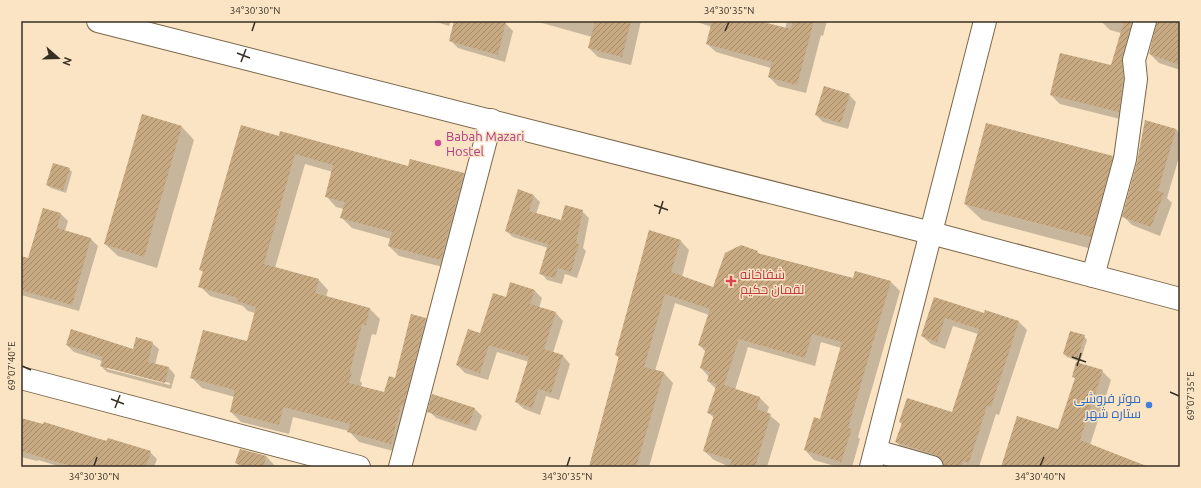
<svg xmlns="http://www.w3.org/2000/svg" width="1201" height="488" font-family="Ubuntu,Cairo,sans-serif">
<defs>
<pattern id="building-hatch" width="6" height="6" patternUnits="userSpaceOnUse"><rect width="6" height="6" fill="#c7a982"/><path d="M-1 1l2-2M0 6l6-6M5 7l2-2" fill="none" stroke="#a38a6a"/></pattern>
</defs>
<rect width="100%" height="100%" fill="#fae4c3"/>
<g fill="#0003" fill-rule="evenodd">
<polygon points="434,21 451,21 449,26"/>
<polygon points="455,21 496,21 505,23 513,31 505,62 458,48 451,41"/>
<polygon points="535,21 641,21 631,65 598,57 589,48 592,37"/>
<polygon points="694,21 766,21 766,24 785,29 787,21 827,21 823,36 821,35 806,93 778,86 769,77 771,68 716,52 707,44 712,27"/>
<polygon points="1101,21 1145,21 1128,121 1060,104 1051,95 1112,67 1121,33 1110,30"/>
<polygon points="1158,21 1180,21 1180,70 1159,63 1150,54"/>
<polygon points="849,95 856,102 848,129 823,122 816,115"/>
<polygon points="182,127 194,140 157,268 118,256 105,244"/>
<polygon points="1176,129 1180,134 1180,154 1167,198 1172,203 1160,236 1132,225 1123,216"/>
<polygon points="280,137 409,168 464,173 474,184 451,269 399,256 389,246 391,239 352,228 342,218 344,209 336,207 326,196 333,172 305,164 275,268 318,279 328,290 326,297 370,309 380,319 376,335 372,334 360,381 362,383 361,387 385,393 396,379 426,319 436,329 401,453 359,442 349,431 293,417 289,434 241,422 231,412 235,397 202,388 192,378 248,343 255,313 248,311 243,306 210,296 200,286 204,273 201,270"/>
<polygon points="1112,157 1129,174 1107,253 982,220 965,204"/>
<polygon points="69,169 72,172 66,193 51,188 47,185"/>
<polygon points="533,195 540,202 536,214 561,222 582,211 589,218 583,248 586,251 577,278 565,274 562,284 547,280 541,273 548,248 513,237 506,231"/>
<polygon points="61,214 68,221 65,231 91,239 98,246 79,311 21,295 21,257 29,259"/>
<polygon points="680,240 689,250 682,277 713,288 757,252 761,255 854,280 891,282 900,291 858,437 860,439 852,467 838,467 814,460 805,450 821,420 841,348 821,342 815,366 748,347 735,390 760,398 769,407 767,413 780,424 767,467 730,467 714,460 704,451 714,418 709,413 716,389 708,381 709,377 701,368 706,352 699,345 709,315 675,303 655,371 664,373 673,383 649,467 589,467 619,358 616,355"/>
<polygon points="535,291 542,298 539,308 556,313 563,321 553,353 563,356 570,364 559,400 546,396 540,415 524,409 516,402 529,362 497,352 488,380 465,373 457,365 506,298"/>
<polygon points="934,298 985,315 986,311 1019,322 1027,330 999,415 996,414 979,467 945,467 945,463 905,450 896,442 902,424 900,422 952,413 978,334 953,326 945,349 931,344 922,336"/>
<polygon points="1084,336 1087,340 1080,362 1067,357 1064,354"/>
<path d="M152,343L159,349L155,365L169,368L175,375L171,389L107,372L101,366L102,361L74,352L67,345L134,350ZM107,367L170,383V385L107,369Z"/>
<polygon points="1102,371 1111,380 1090,445 1147,467 1002,467 1059,431 1076,379 1073,376"/>
<polygon points="474,408 482,416 476,431 436,418 429,411"/>
<polygon points="21,419 150,452 157,459 154,467 61,467 38,460 37,461 21,457"/>
<polygon points="241,450 266,456 276,467 241,467 236,463"/>
</g>
<g fill="url(#building-hatch)">
<polygon points="454,21 506,21 498,55 449,41"/>
<polygon points="595,21 631,21 622,57 588,48"/>
<polygon points="712,21 759,21 791,29 793,21 814,21 797,85 768,77 772,62 706,44"/>
<polygon points="1124,21 1132,21 1122,57 1123,79 1119,112 1050,95 1060,53 1111,65"/>
<polygon points="1157,21 1180,21 1180,65 1149,54"/>
<polygon points="824,86 850,94 841,123 815,115"/>
<polygon points="142,114 182,126 144,257 104,244"/>
<polygon points="1145,120 1176,129 1158,191 1164,193 1151,227 1122,217 1137,162"/>
<polygon points="986,123 1113,156 1091,237 964,204"/>
<polygon points="241,125 279,136 280,131 408,166 410,159 464,173 441,260 388,246 392,232 340,218 345,202 325,197 333,165 295,154 264,264 319,279 315,293 370,308 366,325 362,324 350,371 352,372 349,383 384,392 389,376 395,378 411,314 426,318 403,406 401,406 391,444 347,432 350,424 283,407 279,425 230,412 235,390 190,378 203,330 247,341 256,307 237,301 238,298 198,287 203,271 199,270"/>
<polygon points="53,163 70,168 63,190 46,185"/>
<polygon points="518,189 534,195 529,211 561,220 565,205 583,210 576,243 579,244 571,272 558,268 555,278 539,274 548,244 505,231"/>
<polygon points="43,208 61,213 57,228 91,238 72,305 21,290 21,256 28,258"/>
<polygon points="649,230 681,240 671,272 713,287 725,253 741,245 758,251 757,253 853,278 855,271 891,281 848,428 852,429 841,462 804,450 814,417 820,419 842,342 812,334 805,358 739,339 724,385 760,397 757,409 771,414 755,467 729,467 732,460 703,451 714,415 707,413 717,384 707,381 710,372 700,368 706,348 698,345 710,309 665,294 644,367 664,372 636,467 589,467 619,356 615,355"/>
<polygon points="510,282 535,290 530,304 556,312 544,349 563,355 551,393 539,389 532,408 515,402 529,357 489,345 480,373 456,365 468,329 480,333 493,293 506,297"/>
<polygon points="934,297 984,313 985,310 1019,321 991,407 987,406 969,463 963,461 962,467 944,467 941,459 936,455 895,442 902,423 899,422 907,398 952,412 979,329 945,318 937,342 921,336"/>
<polygon points="71,329 133,349 136,337 153,342 148,362 169,367 165,383 100,366 103,357 66,345"/>
<polygon points="1070,331 1085,335 1077,359 1063,354"/>
<polygon points="1076,362 1103,370 1080,440 1149,467 1001,467 1017,416 1058,429 1075,378 1072,377"/>
<polygon points="432,394 475,408 469,425 427,412"/>
<polygon points="21,418 43,424 44,422 106,441 108,438 151,451 146,467 74,467 21,451"/>
<polygon points="240,449 266,456 264,467 246,467 235,463"/>
</g>
<g fill="none" stroke-linecap="round" stroke-linejoin="round">
<g stroke="#7b674a" stroke-width="24">
<g id="minor">
<polyline points="1093,276 1125,159 1136,79 1134,60 1145,21"/>
<polyline points="21,378 359,467"/>
<polyline points="876,451 932,467"/>
<polyline points="400,467 491,120"/>
<polyline points="871,467 985,21"/>
</g>
</g>
<g stroke="#7b674a" stroke-width="24">
<polyline id="major" points="98,21 931,233 1180,299"/>
</g>
<use href="#minor" stroke="#fff" stroke-width="22"/>
<use href="#major" stroke="#fff" stroke-width="22"/>
</g>
<path fill="none" stroke="#382f23" stroke-width="1.5" d="M252,31L255,22M725,31L729,22M237,53L250,58M241,62L246,49M654,205L668,210M659,214L663,201M1072,357L1086,362M22,366L31,370M1077,366L1081,353M1170,392L1179,396M111,399L124,404M115,408L120,395M94,466L97,457M567,466L570,457M1040,466L1044,457"/>
<circle fill="#d1479c" stroke="#fae4c3" stroke-width="1.5" cx="438" cy="143" r="4"/>
<path fill="#e0444e" stroke="#fae4c3" stroke-width="1.5" d="M729 275h4v4h4v4h-4v4h-4v-4h-4v-4h4z"/>
<circle fill="#3f7fe0" stroke="#fae4c3" stroke-width="1.5" cx="1149" cy="405" r="4"/>
<g text-anchor="middle" dominant-baseline="central" stroke-width="3" stroke-linejoin="round" paint-order="stroke">
<g font-size="13" fill="#b23c85" stroke="#fae4c3" text-anchor="start">
<text x="446" y="136">Babah Mazari<tspan x="446" dy="15">Hostel</tspan></text>
</g>
<g font-size="13" fill="#be3a42" stroke="#fae4c3" text-anchor="start">
<text x="740" y="274">شفاخانه<tspan x="740" dy="15">لقمان حکیم</tspan></text>
</g>
<g font-size="13" fill="#366cbe" stroke="#fae4c3" text-anchor="end">
<text x="1141" y="398">موتر فروشی<tspan x="1141" dy="15">ستاره شهر</tspan></text>
</g>
</g>
<rect width="1201" height="488" fill="none" stroke="#fae4c3" stroke-width="44"/>
<g transform="translate(58 58) rotate(110)" stroke="#fae4c3" stroke-width="3" paint-order="stroke">
<path d="M0-3L7 15L0 10L-7 15Z" fill="#382f23"/>
<text y="-6" font-size="11" font-weight="bold" text-anchor="middle" fill="#382f23">N</text>
</g>
<rect x="22" y="22" width="1157" height="444" fill="none" stroke="#382f23" stroke-width="1.5"/>
<g font-size="10" text-anchor="middle" fill="#382f23">
<text x="255" y="14">34°30'30"N</text>
<text x="729" y="14">34°30'35"N</text>
<text transform="translate(11 366) rotate(-90)" y="4">69°07'40"E</text>
<text transform="translate(1190 396) rotate(-90)" y="4">69°07'35"E</text>
<text x="94" y="480">34°30'30"N</text>
<text x="567" y="480">34°30'35"N</text>
<text x="1040" y="480">34°30'40"N</text>
</g>
</svg>
